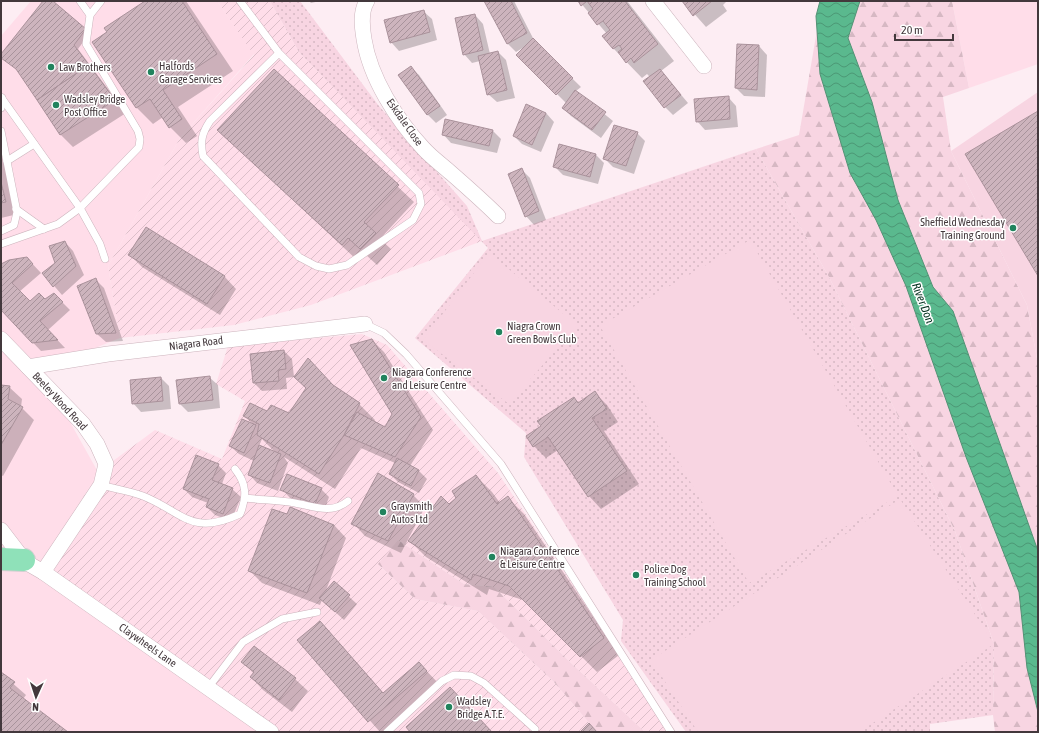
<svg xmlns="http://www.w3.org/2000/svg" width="1039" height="733" font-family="'Asap Condensed',sans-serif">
<defs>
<pattern id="industrial-furrows" width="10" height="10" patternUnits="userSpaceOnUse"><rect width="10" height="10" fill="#ffdde9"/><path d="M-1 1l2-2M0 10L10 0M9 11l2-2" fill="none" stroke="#dcbec9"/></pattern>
<pattern id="grass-dots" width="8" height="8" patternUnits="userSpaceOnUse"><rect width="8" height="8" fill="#f8d5e2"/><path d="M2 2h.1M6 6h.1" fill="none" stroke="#d6b8c3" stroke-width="1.8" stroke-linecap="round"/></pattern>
<pattern id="forest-firs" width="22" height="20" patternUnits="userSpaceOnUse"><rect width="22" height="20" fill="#f8d5e2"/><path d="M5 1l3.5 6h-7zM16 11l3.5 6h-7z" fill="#d6b8c3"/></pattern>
<pattern id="water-waves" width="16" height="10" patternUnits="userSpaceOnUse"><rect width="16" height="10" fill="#5ab98e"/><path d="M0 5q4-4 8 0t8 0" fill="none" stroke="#4c9775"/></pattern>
<pattern id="building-hatch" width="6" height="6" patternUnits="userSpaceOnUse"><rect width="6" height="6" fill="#cdb4bd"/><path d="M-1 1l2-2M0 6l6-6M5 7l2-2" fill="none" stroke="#a8939b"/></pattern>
</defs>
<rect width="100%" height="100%" fill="#fdedf3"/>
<g fill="#ffdde9">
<polygon points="31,1 217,1 254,54 180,138 108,266 120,338 33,373 56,397 98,472 43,566 271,732 1,732 1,36"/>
<polygon points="952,1 1038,1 1038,64 969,88"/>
</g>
<g fill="url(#industrial-furrows)">
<polygon points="217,1 270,1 299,52 482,241 311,305 234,325 120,338 108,266 180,138 254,55"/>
<polygon points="362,334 387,345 498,473 671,732 645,732 571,663 494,587 464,584 398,540 379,565 415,599 478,611 554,682 597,732 271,732 43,566 98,472 155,430 222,459 245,401 216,384 228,346"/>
</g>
<polygon fill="url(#grass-dots)" points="270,1 300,1 379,106 467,206 482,241 756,149 829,277 955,531 994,644 993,715 930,724 930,732 686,732 621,641 623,620 524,457 526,433 415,338 488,248 299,52"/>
<g fill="url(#forest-firs)">
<polygon points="822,1 952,1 969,88 943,97 951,151 1027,305 1038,364 1038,732 995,732 993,715 994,644 955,531 829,277 756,149 799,135"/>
<polygon points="398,540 464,584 494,587 571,663 645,732 597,732 554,682 478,611 415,599 378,564"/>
</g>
<g fill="#f8d5e2">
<polygon points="1038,92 1038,364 1027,305 951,151"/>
<polygon points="750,240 898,496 749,583 600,326"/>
<polygon points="489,253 577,325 509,404 423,340"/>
<polygon points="900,499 994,644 859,732 698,732 651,660"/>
</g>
<polygon fill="url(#water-waves)" stroke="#539275" points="820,1 860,1 848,38 872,102 898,200 933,287 953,311 1038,551 1038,712 1027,668 1019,592 966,457 906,286 876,220 850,173 820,74 816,16"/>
<g fill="#0003" fill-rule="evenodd">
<polygon points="44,1 51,1 89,34 78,49 126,113 73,147 60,134 19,70 1,57"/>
<polygon points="147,1 186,1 233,71 178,107 197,136 186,143 170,127 163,117 153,124 137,108 93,42"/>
<polygon points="309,1 320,1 311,3"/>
<polygon points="485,1 514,1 535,42 581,87 576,91 613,121 601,138 571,116 563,108 566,103 518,55 526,46 516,52 507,43"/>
<polygon points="579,1 627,1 674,61 661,71 688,103 673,115 665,107 650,77 647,74 642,78 614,49 604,36 607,34"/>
<polygon points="683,1 727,1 723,5 727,11 706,27"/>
<polygon points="423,11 432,19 437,40 399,51 391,42"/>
<polygon points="475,15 483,24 490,54 498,52 506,60 515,98 497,102 488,94 480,61 472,63 464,54"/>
<polygon points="738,45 759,46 767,55 765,97 744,96 736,88"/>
<polygon points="410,67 419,75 447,115 436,123 428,115 399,76"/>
<polygon points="274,70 414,202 380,239 391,249 377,265 365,254 358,261 235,146"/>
<polygon points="728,97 736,106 738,127 705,130 697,121"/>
<polygon points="546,113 554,122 541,152 522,144 514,136"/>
<polygon points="492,130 501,139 497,153 451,143 443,134"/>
<polygon points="637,133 645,141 634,174 613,167 605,159"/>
<polygon points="1,153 18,214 1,218"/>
<polygon points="596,155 604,163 598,184 563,175 554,166"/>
<polygon points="522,170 530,178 546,220 534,225 526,216"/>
<polygon points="65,242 73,251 84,275 62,295 43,273 56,263"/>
<polygon points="130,255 224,276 236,289 220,315 142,267"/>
<polygon points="27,258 41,273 19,292 30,302 45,300 54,294 70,310 48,330 65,348 41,351 1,309 1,265"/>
<polygon points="96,280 104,288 123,341 106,342 97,334"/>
<path d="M372,340L384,352L433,430L410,466L419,471L427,479L419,493L398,482L390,474L395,463L361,448L335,489L284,457L288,463L278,491L257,483L249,474L254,461L239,454L230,446L255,426L244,416L268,412L289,415L307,388L308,359L336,389L359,404L375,420L374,422L386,428L393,414ZM262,439L276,453L259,446Z"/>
<polygon points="284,351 292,359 294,377 286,378 287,389 262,391 254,383 251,354"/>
<polygon points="209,377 218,385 220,408 188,412 180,404"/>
<polygon points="161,378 169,386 171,409 141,412 133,403"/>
<polygon points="1,386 9,387 22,399 21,407 34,420 3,476 1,475"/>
<polygon points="595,393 607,405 618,422 604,431 639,484 601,509 589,496 558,450 546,458 534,446 542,427 574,399 579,403"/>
<polygon points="218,465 226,473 222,484 232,489 241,497 231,521 215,515 207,507 208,503 192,497 184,489"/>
<polygon points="476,476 492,492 500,503 508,498 524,514 619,655 597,672 526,601 489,589 487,595 426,557 410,541 457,498"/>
<polygon points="282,489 321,489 329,497 324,511 290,498"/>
<polygon points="413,495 425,507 401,553 365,536 353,523"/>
<polygon points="334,525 346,538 325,593 334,583 357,604 344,620 322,600 320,605 262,583 249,570"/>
<polygon points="320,622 384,694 419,663 439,684 383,732 380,732 299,640"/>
<polygon points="243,662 295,679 308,691 292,712 263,690 251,677 254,674"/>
<polygon points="1,673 26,695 23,699 67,732 1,732"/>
<polygon points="450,688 466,704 492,732 412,732"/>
</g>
<g fill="url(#building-hatch)" stroke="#aa929b">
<polygon points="43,1 53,1 86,29 74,45 89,65 37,100 16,69 1,58 1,54"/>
<polygon points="145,1 182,1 217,54 163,90 182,119 169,128 150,99 136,108 92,42 107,32 104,28"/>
<polygon points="484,1 511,1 527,33 507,44"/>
<polygon points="578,1 587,1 581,6"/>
<polygon points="587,1 625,1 658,44 634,63 631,58 626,63 618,52 622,49 619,45 613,49 602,36 610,30 603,21 597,25 588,13 593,9"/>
<polygon points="682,1 712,1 693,16"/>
<polygon points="424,10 430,32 390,43 384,20"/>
<polygon points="475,14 483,50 463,55 455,18"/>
<polygon points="533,38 573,78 556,95 516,55"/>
<polygon points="737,44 759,45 757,90 735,88"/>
<polygon points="498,51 507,90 487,95 478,56"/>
<polygon points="89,65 115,100 60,135 37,100"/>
<polygon points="411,66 440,106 427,115 398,75"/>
<polygon points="274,69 399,185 364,222 376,233 360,249 348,238 342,245 217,130"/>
<polygon points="660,69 681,95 664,108 643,81"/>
<polygon points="575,90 606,112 592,130 562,108"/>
<polygon points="729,96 730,119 696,122 694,99"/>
<polygon points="526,104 546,113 532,145 513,136"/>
<polygon points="1038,111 1038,276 965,154"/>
<polygon points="445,119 493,130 489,146 442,135"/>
<polygon points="614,125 638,132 626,166 603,159"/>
<polygon points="559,144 596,154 590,177 553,167"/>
<polygon points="522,168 539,211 525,217 508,174"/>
<polygon points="1,182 6,202 1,203"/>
<polygon points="146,227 225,276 207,304 128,255"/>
<polygon points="65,241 76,266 53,287 42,273 55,263 49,246"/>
<polygon points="27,257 33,264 12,283 30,301 39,293 45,299 54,293 63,302 40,321 58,340 32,343 1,310 1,264 9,260"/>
<polygon points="96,278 116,333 96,334 77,286"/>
<polygon points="372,339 421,417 395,457 344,435 357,412 385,427 392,414 350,345"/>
<polygon points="284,350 286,369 278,370 279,381 253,383 250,354"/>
<polygon points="308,358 333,385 360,403 344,435 319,474 257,435 259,424 243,416 250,403 267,411 271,405 289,413 306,388 294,377"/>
<polygon points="210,376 213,400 179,404 176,380"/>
<polygon points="161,377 163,401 132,404 130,380"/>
<polygon points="1,385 10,386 8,399 23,407 1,445"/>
<polygon points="595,391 607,409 592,418 627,471 588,497 548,437 533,447 526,436 541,426 537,421 574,397 578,403"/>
<polygon points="242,419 256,425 244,453 229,446"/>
<polygon points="259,445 281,454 270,483 248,475"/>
<polygon points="196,455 219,464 212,480 233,488 223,514 206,507 209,499 183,489"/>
<polygon points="397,458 419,470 411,486 389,474"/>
<polygon points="378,473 414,494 388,541 351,524"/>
<polygon points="287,474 322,488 315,504 280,490"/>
<polygon points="476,475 497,504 508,496 604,638 580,657 509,586 473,574 471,580 408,541 441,496 449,504 456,498 452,491"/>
<polygon points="290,507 334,525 307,593 248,571 272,509 287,514"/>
<polygon points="334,581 350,595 335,612 319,598"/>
<polygon points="320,621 383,693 419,662 427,671 368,722 297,640"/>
<polygon points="254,646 296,678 279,700 250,677 254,672 241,662"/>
<polygon points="1,672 15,682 10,688 68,732 1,732"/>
<polygon points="450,687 492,732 410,732 406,727"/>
<polygon points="589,723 597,732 580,732"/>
</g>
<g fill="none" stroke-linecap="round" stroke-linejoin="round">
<g stroke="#cdb4bd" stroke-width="8">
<g id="lane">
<path d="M240,1L279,53L419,193L421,204L413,220L347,265L329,269L316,266L299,257L203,156C200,141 202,133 210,121L279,53"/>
<polyline points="90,15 101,1"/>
<polyline points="1,97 80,208 100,244 105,259"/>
<polyline points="1,108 2,98"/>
<polyline points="1,131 17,212 14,225 1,231"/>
<polyline points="7,161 34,144"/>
<polyline points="16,209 44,229"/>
<polyline points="1,244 58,224 80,208 139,147 140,139 138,131 86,44 90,15 80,1"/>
<polyline points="365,324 384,333 406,354 501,464 671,732"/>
<path d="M101,485C115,489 130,491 143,496C183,512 191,537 240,514C247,497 247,484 235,469"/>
<path d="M245,498C261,500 278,500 295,503C313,506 331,515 348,501"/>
<polyline points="208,688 243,642 282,619 317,612"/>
<polyline points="387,732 442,681 454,675 471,676 484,683 535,729"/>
</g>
</g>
<g stroke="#cdb4bd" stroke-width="16">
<g id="street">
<path d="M367,1C360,12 362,27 364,39C370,78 397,120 423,148C431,157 442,165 451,173C467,187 483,201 498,216"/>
<polyline points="653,1 704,66"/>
<polyline points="1,339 83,424 97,444 106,464 101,485 43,572"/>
<polyline points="28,367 108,354 365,324"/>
<polyline points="1,530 24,560"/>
<polyline points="15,556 43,572 271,732"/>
</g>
</g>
<g stroke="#d2cfd0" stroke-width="24">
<polyline id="highway" points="1,559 24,560"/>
</g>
<use href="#lane" stroke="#fff" stroke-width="7"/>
<use href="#street" stroke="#fff" stroke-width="15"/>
<use href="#highway" stroke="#8fe1b9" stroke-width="22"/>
</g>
<g fill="#20835d" stroke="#fff" stroke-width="1.5">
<circle cx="51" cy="67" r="4"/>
<circle cx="151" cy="72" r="4"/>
<circle cx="56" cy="105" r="4"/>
<circle cx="1013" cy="228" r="4"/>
<circle cx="499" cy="332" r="4"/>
<circle cx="384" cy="378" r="4"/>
<circle cx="383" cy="512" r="4"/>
<circle cx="492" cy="557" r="4"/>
<circle cx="636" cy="575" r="4"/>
<circle cx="449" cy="707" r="4"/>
</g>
<g text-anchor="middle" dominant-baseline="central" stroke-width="3" stroke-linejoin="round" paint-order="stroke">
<g font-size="11" fill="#43383c" stroke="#fff" text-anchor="start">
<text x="159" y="66">Halfords<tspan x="159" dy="13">Garage Services</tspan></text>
<text x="59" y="67">Law Brothers</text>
<text x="64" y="99">Wadsley Bridge<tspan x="64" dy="13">Post Office</tspan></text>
<text x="1005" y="222" text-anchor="end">Sheffield Wednesday<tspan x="1005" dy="13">Training Ground</tspan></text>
<text x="507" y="326">Niagra Crown<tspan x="507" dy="13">Green Bowls Club</tspan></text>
<text x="392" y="372">Niagara Conference<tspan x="392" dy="13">and Leisure Centre</tspan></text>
<text x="391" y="506">Graysmith<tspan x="391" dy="13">Autos Ltd</tspan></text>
<text x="500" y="551">Niagara Conference<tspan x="500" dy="13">&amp; Leisure Centre</tspan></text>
<text x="644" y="569">Police Dog<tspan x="644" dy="13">Training School</tspan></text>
<text x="457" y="701">Wadsley<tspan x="457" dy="13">Bridge A.T.E.</tspan></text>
</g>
<g font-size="11" fill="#43383c" stroke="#fff">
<text transform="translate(405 122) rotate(55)">Eskdale Close</text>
<text transform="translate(196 343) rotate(-7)">Niagara Road</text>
<text transform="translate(60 401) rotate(47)">Beeley Wood Road</text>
<text transform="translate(148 645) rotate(35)">Claywheels Lane</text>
</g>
<g font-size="12" font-style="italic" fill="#083422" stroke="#fff">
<text transform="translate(923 303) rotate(69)">River Don</text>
</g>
</g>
<rect width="1039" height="733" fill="none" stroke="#43383c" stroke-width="4"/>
<g transform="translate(36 697) rotate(183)" stroke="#ffffff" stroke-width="3" paint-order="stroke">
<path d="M0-3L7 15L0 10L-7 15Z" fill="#43383c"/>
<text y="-6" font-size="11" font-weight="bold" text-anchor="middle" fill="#43383c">N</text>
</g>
<path d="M895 34v6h58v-6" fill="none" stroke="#43383c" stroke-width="2"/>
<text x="901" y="34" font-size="12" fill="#43383c" stroke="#ffffff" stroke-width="3" paint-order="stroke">20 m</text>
</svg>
